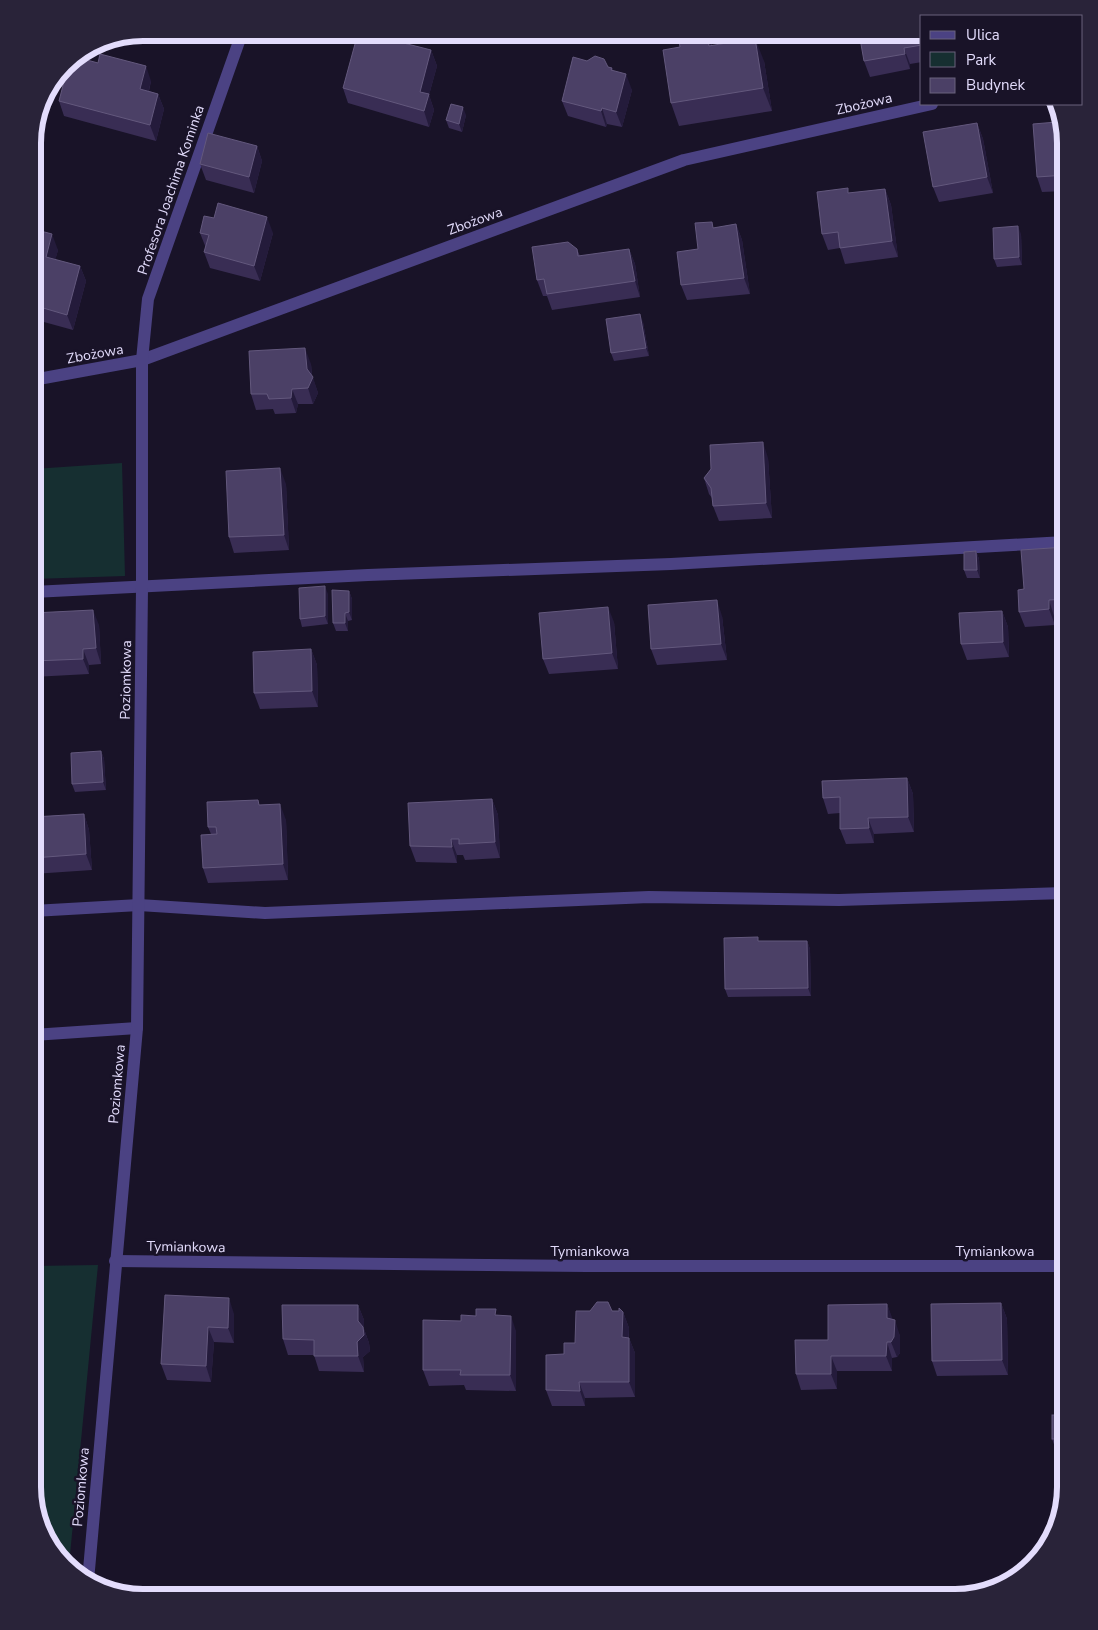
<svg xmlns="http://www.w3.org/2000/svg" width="1098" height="1630" font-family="'Nunito Sans',sans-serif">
<rect width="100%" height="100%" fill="#191328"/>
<g fill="#162f31">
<polygon points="122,463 125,576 33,579 33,469"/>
<polygon points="98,1265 69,1565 47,1542 33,1487 33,1266"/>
</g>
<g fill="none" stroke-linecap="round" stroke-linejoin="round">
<g stroke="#4b4283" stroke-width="12">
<polyline points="33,380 142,360 684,160 932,104"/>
<polyline points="33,592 368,575 671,564 1065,542"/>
<polyline points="33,911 139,905 265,913 649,897 839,900 1065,893"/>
<polyline points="33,1035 137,1028"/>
<polyline points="115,1261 587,1266 1065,1266"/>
<polyline points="88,1581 137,1028 142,588 142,360 148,299 242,33"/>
</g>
</g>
<g fill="#392d54">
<polygon points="687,33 707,33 712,45 764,61 772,111 679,126 671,103 680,47"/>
<polygon points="827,33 855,33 856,35 828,37"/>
<polygon points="922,33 922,62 910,64 910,69 870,77 864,61"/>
<polygon points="431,50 437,66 429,95 434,110 429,127 348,103 343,88"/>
<polygon points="608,67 612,68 613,71 632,90 622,127 607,124 606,127 568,116 562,101"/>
<polygon points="151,81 149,91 158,94 164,109 156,141 64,116 59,101"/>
<polygon points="466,115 462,132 449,128 446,120"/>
<polygon points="977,123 983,139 993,193 939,202 933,187"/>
<polygon points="1063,138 1066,143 1066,191 1042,192 1037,177"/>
<polygon points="257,146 262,161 254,193 206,180 200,164"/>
<polygon points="885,189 891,205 898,257 845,264 840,248 828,250 822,234 850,193"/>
<polygon points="736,224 742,240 750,294 687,300 681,285 698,249 714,228"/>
<polygon points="33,229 58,250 55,260 80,266 86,281 73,330 33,319"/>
<polygon points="200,233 273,233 260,281 210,268 204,252 206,248"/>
<polygon points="1021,234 1022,265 997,267 994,259"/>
<polygon points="577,249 580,256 629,249 635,264 640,297 552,310 547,296 543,296 537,280"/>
<polygon points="643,322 649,356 614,361 611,353"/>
<polygon points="311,364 312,376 318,393 313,404 298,404 296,413 275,414 273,409 256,410 251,394"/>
<polygon points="768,458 772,518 719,521 713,506 712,498 709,494 704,478 711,469"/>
<polygon points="286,484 289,550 234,553 229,537"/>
<polygon points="1066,547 1066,615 1054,616 1055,625 1025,627 1019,612 1024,589"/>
<polygon points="976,551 979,559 980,578 967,578 964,570"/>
<polygon points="349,591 352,599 352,620 348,621 348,631 336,631 333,623"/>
<polygon points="328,594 328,624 302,627 300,619"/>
<polygon points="1002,611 1008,627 1009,657 967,660 961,644"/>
<polygon points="33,613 99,625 101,664 89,665 89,674 33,677"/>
<polygon points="722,616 727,660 657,665 651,649"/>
<polygon points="614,622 618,669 549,674 543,659"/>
<polygon points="311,649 317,665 318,707 260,709 254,693"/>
<polygon points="101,751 104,759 106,790 75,792 72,784"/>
<polygon points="907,778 913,794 914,832 874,834 874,843 846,844 840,829 840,813 828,814 823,798"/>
<polygon points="492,799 498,815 500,858 465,860 463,855 457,855 457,863 416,862 410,846"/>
<polygon points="260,805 286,820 288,880 208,883 203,868 211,834 208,827"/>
<polygon points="84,814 89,830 92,870 33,874 33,817"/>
<polygon points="760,941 807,941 810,949 811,996 728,997 725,989"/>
<polygon points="165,1295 234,1314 234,1343 214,1342 211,1382 167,1380 161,1364"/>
<polygon points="1001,1303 1007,1319 1008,1375 937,1376 932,1361"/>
<polygon points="1066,1303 1066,1372 1063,1372 1057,1356"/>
<polygon points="887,1304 892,1319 900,1336 900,1353 897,1357 892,1358 892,1371 837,1371 837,1389 801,1390 796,1374 828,1340"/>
<polygon points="358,1305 364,1320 364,1329 369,1343 370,1351 363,1357 364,1372 319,1371 314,1355 288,1355 283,1339"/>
<polygon points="612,1311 623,1312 629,1328 629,1338 635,1353 635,1397 585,1398 585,1406 552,1406 546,1390 564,1354"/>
<polygon points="498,1315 516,1331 516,1391 466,1390 464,1385 429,1386 423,1370 461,1321"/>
<polygon points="1066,1415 1066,1447 1055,1447 1052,1439"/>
</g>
<g fill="#241b3b">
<polygon points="707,33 714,52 709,46"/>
<polygon points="755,38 764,61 772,111 763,88"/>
<polygon points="904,48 910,64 910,69 905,54"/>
<polygon points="431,50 437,66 429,95 434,110 429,127 424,111 420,92"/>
<polygon points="146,66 151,81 145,105 140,89"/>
<polygon points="626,74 632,90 622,127 616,112"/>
<polygon points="158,94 164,109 156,141 150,125"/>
<polygon points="463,107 466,115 462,132 459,124"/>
<polygon points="602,108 607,124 606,127 601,111"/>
<polygon points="1057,122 1063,138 1064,154 1058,139"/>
<polygon points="977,123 983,139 993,193 987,177"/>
<polygon points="257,146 262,161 254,193 249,177"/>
<polygon points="885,189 891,205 898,257 892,241"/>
<polygon points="267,217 273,233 260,281 254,266"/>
<polygon points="736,224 742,240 750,294 744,278"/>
<polygon points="1018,226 1021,234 1022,265 1019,257"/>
<polygon points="52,234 58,250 52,273 46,257"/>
<polygon points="629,249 635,264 640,297 635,281"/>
<polygon points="80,266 86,281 73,330 67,315"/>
<polygon points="640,314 643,322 649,356 646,348"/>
<polygon points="305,348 311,364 312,379 313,377 318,393 313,404 308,388"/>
<polygon points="292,389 298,404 296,413 291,398"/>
<polygon points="763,442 768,458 772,518 766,503"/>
<polygon points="280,468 286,484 289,550 284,535"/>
<polygon points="976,551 979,559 980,578 977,570"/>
<polygon points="325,586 328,594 328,624 325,616"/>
<polygon points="349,591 352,599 352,620 349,612"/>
<polygon points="717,600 722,616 727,660 721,644"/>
<polygon points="1049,600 1054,616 1055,625 1049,609"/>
<polygon points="608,607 614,622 618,669 612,653"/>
<polygon points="93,610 99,625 101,664 96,648"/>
<polygon points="1002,611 1008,627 1009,657 1003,642"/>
<polygon points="345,613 348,621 348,631 345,623"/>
<polygon points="83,649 89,665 89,674 83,659"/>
<polygon points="311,649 317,665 318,707 312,691"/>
<polygon points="101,751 104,759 106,790 103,782"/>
<polygon points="907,778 913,794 914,832 908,817"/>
<polygon points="492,799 498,815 500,858 495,842"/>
<polygon points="280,804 286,820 288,880 283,864"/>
<polygon points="84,814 89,830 92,870 86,854"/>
<polygon points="868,818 874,834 874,843 869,828"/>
<polygon points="451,839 457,855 457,863 452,847"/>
<polygon points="807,941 810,949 811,996 808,988"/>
<polygon points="229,1298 234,1314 234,1343 228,1328"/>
<polygon points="1001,1303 1007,1319 1008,1375 1002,1360"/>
<polygon points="887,1304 893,1320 887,1318"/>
<polygon points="358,1305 364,1320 364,1329 369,1343 370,1351 363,1357 364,1372 358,1356"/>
<polygon points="623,1312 629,1328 628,1352 622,1337"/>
<polygon points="511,1316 516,1331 516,1391 510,1375"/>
<polygon points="895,1320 900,1336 900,1353 897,1357 891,1342"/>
<polygon points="208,1327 214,1342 211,1382 206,1366"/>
<polygon points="629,1338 635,1353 635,1397 629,1382"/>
<polygon points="887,1342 892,1358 892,1371 886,1356"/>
<polygon points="831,1356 837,1371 837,1389 831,1374"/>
<polygon points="579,1382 585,1398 585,1406 580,1391"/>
</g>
<g fill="#4b4066" stroke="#63587d">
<polygon points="358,33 364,33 431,50 420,92 429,94 424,111 343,88"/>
<polygon points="687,33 707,33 709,46 755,38 763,88 671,103 663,50 680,47 678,34"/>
<polygon points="859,33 922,33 922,45 904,48 905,54 864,61"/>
<polygon points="100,54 146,66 140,89 158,94 150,125 59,101 69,62 76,57 98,63"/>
<polygon points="595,56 604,59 608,67 612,68 611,70 626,74 616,112 602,108 601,111 562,101 573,57 587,61"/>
<polygon points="451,104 463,107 459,124 446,120"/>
<polygon points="1057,122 1058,139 1065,140 1066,151 1066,175 1037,177 1033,124"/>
<polygon points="977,123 987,177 933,187 923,132"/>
<polygon points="208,133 257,146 249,177 200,164"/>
<polygon points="848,188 848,193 885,189 892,241 840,248 838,232 822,234 817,192"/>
<polygon points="218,203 267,217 254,266 204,252 209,235 200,233 204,216 214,218"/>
<polygon points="712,222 713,228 736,224 744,278 681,285 677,252 698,249 695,223"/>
<polygon points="1018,226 1019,257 994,259 993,228"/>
<polygon points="33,229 52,234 46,257 80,266 67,315 33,305"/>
<polygon points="568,242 577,249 578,256 629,249 635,281 547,294 544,279 537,280 532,247"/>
<polygon points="640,314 646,348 611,353 606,319"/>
<polygon points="305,348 307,369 313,377 308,388 292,389 291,398 269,399 267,394 251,394 249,351"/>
<polygon points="763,442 766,503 713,506 711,488 704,478 711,469 710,445"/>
<polygon points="280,468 284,535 229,537 226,471"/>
<polygon points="1066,547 1066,599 1049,600 1049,609 1019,612 1018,590 1024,589 1021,550"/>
<polygon points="976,551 977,570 964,570 964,552"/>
<polygon points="325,586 325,616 300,619 299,588"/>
<polygon points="332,590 349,591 349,612 345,613 345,623 333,623"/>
<polygon points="717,600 721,644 651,649 648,605"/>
<polygon points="608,607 612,653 543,659 539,613"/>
<polygon points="93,610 96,648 83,649 83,659 33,661 33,613"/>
<polygon points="1002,611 1003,642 961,644 959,613"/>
<polygon points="311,649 312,691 254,693 253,652"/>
<polygon points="101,751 103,782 72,784 71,753"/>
<polygon points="907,778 908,817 868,818 869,828 840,829 840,797 823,798 822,781"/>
<polygon points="492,799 495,842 459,844 459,839 451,839 452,847 410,846 408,803"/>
<polygon points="258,800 259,805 280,804 283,864 203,868 201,835 217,834 216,827 208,827 207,802"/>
<polygon points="84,814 86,854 33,858 33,817"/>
<polygon points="758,937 758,941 807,941 808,988 725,989 724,938"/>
<polygon points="165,1295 229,1298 228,1328 208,1327 206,1366 161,1364"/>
<polygon points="597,1302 608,1302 612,1311 619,1311 619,1308 623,1312 622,1337 629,1338 629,1382 579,1382 580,1391 546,1390 546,1355 564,1354 564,1343 575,1343 576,1311 590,1311"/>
<polygon points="1001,1303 1002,1360 932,1361 931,1304"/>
<rect x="1057" y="1303" width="9" height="53"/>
<polygon points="887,1304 887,1318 895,1320 894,1337 891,1342 887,1342 886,1356 831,1356 831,1374 796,1374 795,1340 828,1340 828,1305"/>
<polygon points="282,1305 358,1305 358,1321 363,1327 364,1335 357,1342 358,1356 314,1356 314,1340 283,1339"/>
<polygon points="476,1309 496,1309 495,1315 511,1316 510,1375 460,1375 461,1370 423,1370 423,1320 461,1321 461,1315 476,1316"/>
<rect x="1052" y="1415" width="14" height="24"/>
</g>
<g text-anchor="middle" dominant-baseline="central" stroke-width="5" stroke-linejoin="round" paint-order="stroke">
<g font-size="14" fill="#e3dcfc" stroke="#191328">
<text transform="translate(864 104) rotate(-13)">Zbożowa</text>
<text transform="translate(171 190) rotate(-71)">Profesora Joachima Kominka</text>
<text transform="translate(475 221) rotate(-20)">Zbożowa</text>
<text transform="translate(95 354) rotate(-10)">Zbożowa</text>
<text transform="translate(126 680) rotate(-89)">Poziomkowa</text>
<text transform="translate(117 1084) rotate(-85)">Poziomkowa</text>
<text transform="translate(186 1247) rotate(1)">Tymiankowa</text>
<text x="590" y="1251">Tymiankowa</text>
<text x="995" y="1251">Tymiankowa</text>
<text transform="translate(81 1487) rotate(-85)">Poziomkowa</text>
</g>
</g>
<path d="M0 0H1098V1630H0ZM143 41H955A102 102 0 0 1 1057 143V1487A102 102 0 0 1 955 1589H143A102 102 0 0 1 41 1487V143A102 102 0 0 1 143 41Z" fill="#292339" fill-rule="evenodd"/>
<path fill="none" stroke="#e3dcfc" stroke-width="6" d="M143 41H955A102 102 0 0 1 1057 143V1487A102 102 0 0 1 955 1589H143A102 102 0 0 1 41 1487V143A102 102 0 0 1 143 41Z"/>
<rect x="920" y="15" width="162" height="90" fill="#191328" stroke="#6a637d"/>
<rect x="930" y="31" width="25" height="8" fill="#4b4283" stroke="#6a637d"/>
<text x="966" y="40" font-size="15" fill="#e3dcfc">Ulica</text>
<rect x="930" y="52" width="25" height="15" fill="#162f31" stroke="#6a637d"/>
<text x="966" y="65" font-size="15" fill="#e3dcfc">Park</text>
<rect x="930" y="78" width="25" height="15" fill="#4b4066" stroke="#6a637d"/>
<text x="966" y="90" font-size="15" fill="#e3dcfc">Budynek</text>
</svg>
